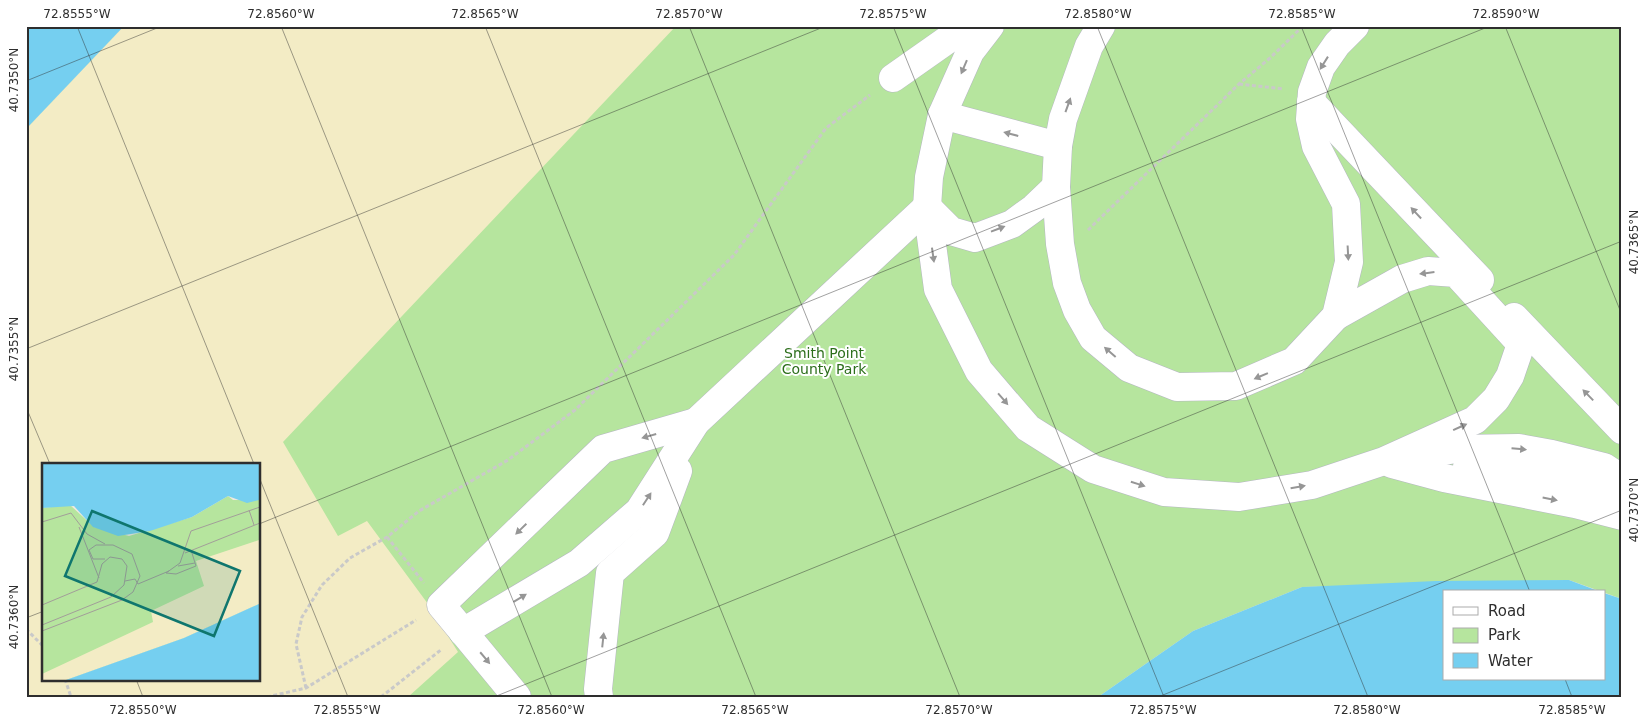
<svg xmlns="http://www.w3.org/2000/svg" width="1648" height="723" font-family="'DejaVu Sans',sans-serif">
<rect width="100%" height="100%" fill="#efe9e1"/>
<path fill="#b6e59e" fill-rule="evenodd" d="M124,26H1622V599L1569,580L1302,587L1193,631L1098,697H26V129ZM44,464H259V679H44Z"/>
<path fill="#f3ecc5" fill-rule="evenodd" d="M124,26H676L283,442L338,536L367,521L428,604L458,652L408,697H26V129ZM44,464H259V679H44Z"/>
<g fill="#75cff0">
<polygon points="26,26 124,26 26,129"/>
<polygon points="1569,580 1601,592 1444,592 1444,679 1604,679 1604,593 1622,599 1622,697 1098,697 1193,631 1302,587 1436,581"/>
</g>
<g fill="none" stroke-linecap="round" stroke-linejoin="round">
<g stroke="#b4b7c1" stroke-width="29">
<g id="minor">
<polyline points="990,26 970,52 942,115 929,177 927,207 938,289 979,371 1028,428 1093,469 1164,492 1239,497 1312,485 1384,461 1475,420 1496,399 1510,376 1521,344 1456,273 1428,271 1402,279 1336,316"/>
<polyline points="1101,26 1089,46 1063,119 1058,146 1056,187 1060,244 1067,283 1077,310 1093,338 1129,368 1177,387 1236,386 1294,361 1336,316 1349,262 1346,204 1316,146 1310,119 1312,92 1321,67 1337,44 1355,26"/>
<polyline points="893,78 967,26"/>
<polyline points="1311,102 1480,280"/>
<polyline points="942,115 1058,146"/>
<polyline points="927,207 951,231 975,238 1012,224 1034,208 1056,187"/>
<polyline points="1514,317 1622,430"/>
<polyline points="1422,455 1455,449 1519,448 1552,454 1604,467 1622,479"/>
<polyline points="1392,464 1444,478 1575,504 1622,516"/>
<polyline points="1467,467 1506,471 1529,471 1607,492 1622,498"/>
<polyline points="463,632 579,563 639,511 696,422 927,207"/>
<polyline points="517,697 441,605 603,449 696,422"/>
<polyline points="599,697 598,689 610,573 655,533 678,471"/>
</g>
</g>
<g stroke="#c9c9c9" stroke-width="3" stroke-dasharray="4 2.5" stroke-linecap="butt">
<polyline points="1239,84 1284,89"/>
<polyline points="1088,230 1239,84 1270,58 1303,26"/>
<polyline points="387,537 424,583"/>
<polyline points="26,629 44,647"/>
<polyline points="65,679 71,697"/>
<polyline points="306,688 296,644 302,617 322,585 350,558 387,537 419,511 508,460 575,410 734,255 826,128 870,95"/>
<polyline points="267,697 306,688 416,620"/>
<polyline points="381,697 442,649"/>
</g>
<use href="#minor" stroke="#fff" stroke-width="28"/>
</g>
<defs><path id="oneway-solid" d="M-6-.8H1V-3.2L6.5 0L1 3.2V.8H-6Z" transform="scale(1.25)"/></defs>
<g fill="#969696">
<use href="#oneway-solid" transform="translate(1324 63) rotate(122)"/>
<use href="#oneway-solid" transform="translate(964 67) rotate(113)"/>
<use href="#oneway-solid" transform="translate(1068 105) rotate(-70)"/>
<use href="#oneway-solid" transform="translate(1011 134) rotate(-165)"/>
<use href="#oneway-solid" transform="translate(1416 213) rotate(-133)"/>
<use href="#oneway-solid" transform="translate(998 229) rotate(-21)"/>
<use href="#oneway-solid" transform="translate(1348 253) rotate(87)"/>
<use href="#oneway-solid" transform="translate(933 255) rotate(82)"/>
<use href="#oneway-solid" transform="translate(1427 273) rotate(173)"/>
<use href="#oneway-solid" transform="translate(1110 352) rotate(-139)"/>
<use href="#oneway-solid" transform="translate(1261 376) rotate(157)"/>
<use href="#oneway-solid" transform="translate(1588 395) rotate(-134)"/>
<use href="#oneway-solid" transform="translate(1003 399) rotate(49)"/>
<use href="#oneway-solid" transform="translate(1460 427) rotate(-24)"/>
<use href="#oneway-solid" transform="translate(649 436) rotate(164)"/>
<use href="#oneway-solid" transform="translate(1519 449) rotate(5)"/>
<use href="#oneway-solid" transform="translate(1138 484) rotate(18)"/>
<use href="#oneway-solid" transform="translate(1298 487) rotate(-10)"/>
<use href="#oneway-solid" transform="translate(647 499) rotate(-57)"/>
<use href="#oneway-solid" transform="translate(1550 499) rotate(11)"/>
<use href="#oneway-solid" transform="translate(521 529) rotate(136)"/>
<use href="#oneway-solid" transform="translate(520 598) rotate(-31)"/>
<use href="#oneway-solid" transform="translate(603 640) rotate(-84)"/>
<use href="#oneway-solid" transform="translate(485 658) rotate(50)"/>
</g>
<path fill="none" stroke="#2e2e2e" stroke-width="1" stroke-opacity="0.45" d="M77,26L254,464M281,26L552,697M485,26L756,697M689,26L960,697M893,26L1164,697M1097,26L1368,697M1301,26L1530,592M1505,26L1622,315M26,81L162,26M26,349L826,26M26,407L50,464M259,477L348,697M259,524L1490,26M26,618L44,611M136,679L143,697M1565,679L1572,697M494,697L1622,241M1158,697L1622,510"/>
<g text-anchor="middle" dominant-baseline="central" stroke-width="4" stroke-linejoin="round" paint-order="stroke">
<g font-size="14" fill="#2c6e1b" stroke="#fff">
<text x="824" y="353">Smith Point<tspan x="824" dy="16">County Park</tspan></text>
</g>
</g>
<g transform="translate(42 463)">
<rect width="218" height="218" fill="#efe9e1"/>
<path d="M186,33L191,37H217V141L142,175L24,217H0V45L28,42L52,64L87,73L150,54Z" fill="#b6e59e"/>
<path d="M217,77V141L142,175L24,217H0V211L111,159L109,148L162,123L154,98Z" fill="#f3ecc5"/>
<path d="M0,0H217V37L205,40L186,33L150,54L108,68L76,73L51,64L32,43L0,45ZM217,141V217H24L142,175Z" fill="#75cff0"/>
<path fill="none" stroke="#a29e99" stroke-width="1" d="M207,47L212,62M0,59L29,50L45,71L63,81M37,64L57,115M143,90L218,60M136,103L153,100M124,110L138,100L149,68L218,44M124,110L134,111L154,103L149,87M83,118L93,116L96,121M96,121L127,108M0,142L55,119L60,101L68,94L80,96L85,103L82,122L69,134L0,162M0,168L80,137L91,129L98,113L90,91L71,82H54L47,87L51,96H63"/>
<path fill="#0f766e" fill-opacity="0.15" stroke="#0f766e" stroke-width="2.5" d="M50,48L198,108L172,173L23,113Z"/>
<rect width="218" height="218" fill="none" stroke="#2e2e2e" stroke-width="2.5"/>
</g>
<rect width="1648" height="723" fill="none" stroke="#ffffff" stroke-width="55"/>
<rect x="1443" y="590" width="162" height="90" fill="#ffffff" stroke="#ababab"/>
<rect x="1453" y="607" width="25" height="8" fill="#ffffff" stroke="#ababab"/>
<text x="1488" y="616" font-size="15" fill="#2e2e2e">Road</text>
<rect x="1453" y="628" width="25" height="15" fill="#b6e59e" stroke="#ababab"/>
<text x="1488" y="640" font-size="15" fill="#2e2e2e">Park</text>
<rect x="1453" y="653" width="25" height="15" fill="#75cff0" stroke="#ababab"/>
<text x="1488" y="666" font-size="15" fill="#2e2e2e">Water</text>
<rect x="28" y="28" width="1592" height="668" fill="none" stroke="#2e2e2e" stroke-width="2"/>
<g font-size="12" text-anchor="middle" fill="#2e2e2e">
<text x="77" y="18">72.8555°W</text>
<text x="281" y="18">72.8560°W</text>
<text x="485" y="18">72.8565°W</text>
<text x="689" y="18">72.8570°W</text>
<text x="893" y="18">72.8575°W</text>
<text x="1098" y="18">72.8580°W</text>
<text x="1302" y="18">72.8585°W</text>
<text x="1506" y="18">72.8590°W</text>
<text transform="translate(14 80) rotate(-90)" y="4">40.7350°N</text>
<text transform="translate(1634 242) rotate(-90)" y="4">40.7365°N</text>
<text transform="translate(14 349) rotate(-90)" y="4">40.7355°N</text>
<text transform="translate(1634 510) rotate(-90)" y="4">40.7370°N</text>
<text transform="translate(14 617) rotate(-90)" y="4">40.7360°N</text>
<text x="143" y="714">72.8550°W</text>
<text x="347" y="714">72.8555°W</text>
<text x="551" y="714">72.8560°W</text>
<text x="755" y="714">72.8565°W</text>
<text x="959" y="714">72.8570°W</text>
<text x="1163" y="714">72.8575°W</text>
<text x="1367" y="714">72.8580°W</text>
<text x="1572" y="714">72.8585°W</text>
</g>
</svg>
